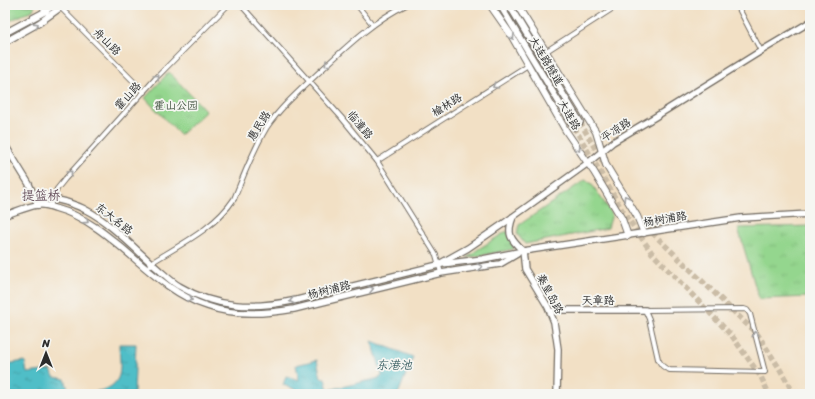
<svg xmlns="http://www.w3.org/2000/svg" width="815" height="399" font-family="Sriracha,'LXGW WenKai TC',sans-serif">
<defs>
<pattern id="grass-tufts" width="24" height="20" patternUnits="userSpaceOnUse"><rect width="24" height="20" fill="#94d68e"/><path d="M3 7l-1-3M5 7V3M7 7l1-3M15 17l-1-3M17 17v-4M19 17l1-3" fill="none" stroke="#80b87b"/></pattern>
<pattern id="water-ripples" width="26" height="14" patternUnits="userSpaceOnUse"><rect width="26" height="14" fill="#50bec7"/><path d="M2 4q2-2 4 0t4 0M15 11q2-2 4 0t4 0" fill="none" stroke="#439ba2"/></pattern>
</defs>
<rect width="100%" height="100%" fill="#f6f6f2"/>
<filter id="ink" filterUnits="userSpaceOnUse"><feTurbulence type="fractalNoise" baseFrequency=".025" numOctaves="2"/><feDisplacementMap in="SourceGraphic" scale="8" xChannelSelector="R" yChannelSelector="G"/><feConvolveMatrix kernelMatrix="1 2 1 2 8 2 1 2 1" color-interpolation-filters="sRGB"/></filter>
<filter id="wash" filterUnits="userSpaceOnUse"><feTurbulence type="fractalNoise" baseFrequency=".012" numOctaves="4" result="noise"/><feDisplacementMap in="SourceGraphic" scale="16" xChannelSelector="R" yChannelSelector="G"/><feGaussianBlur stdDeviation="0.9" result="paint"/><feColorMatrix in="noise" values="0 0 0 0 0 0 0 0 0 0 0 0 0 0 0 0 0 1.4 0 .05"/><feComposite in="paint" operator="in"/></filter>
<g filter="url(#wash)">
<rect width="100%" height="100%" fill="#f2e0c5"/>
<g fill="url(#grass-tufts)" stroke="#60805c">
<polygon points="5,5 35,5 33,10 5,23"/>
<polygon points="169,72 206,111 180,135 145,98"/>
<polygon points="585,180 591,183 612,214 608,228 525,244 517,234 519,225"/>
<polygon points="810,226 810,297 759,299 738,228"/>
<polygon points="507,231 514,249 467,258 477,250"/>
</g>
<g fill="url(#water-ripples)" stroke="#3e7479">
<polygon points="372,341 413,357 398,394 299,394 298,390 283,385 286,376 299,380 296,365 317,360 321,378 325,378 328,390 380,378 382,375"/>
<path d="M119,344H136L134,394H5V363L6,364L25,361L27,373L51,370L54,377L65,379L69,393C84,392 110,395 118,378C122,369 119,354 119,344Z"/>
</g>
</g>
<g filter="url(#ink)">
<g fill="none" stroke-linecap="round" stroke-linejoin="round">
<g stroke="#cabca6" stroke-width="5.5" stroke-dasharray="5.5 3" stroke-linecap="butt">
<polyline points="580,122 604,164"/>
<polyline points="574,127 622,210 652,253 732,336 761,377 769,394"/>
<polyline points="640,221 758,335 778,366 794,394"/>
</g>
<g stroke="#716a61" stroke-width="6">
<g id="street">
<polyline points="41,5 47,13"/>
<polyline points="58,5 144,92"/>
<polyline points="241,5 341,117 377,161 436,255 441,273"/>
<polyline points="357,5 373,25"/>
<polyline points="737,5 761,51"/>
<polyline points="545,52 618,5"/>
<polyline points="377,161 528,65"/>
<polyline points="50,206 57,189 65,179 155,79 228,5"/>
<path d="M147,269L151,263C181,244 214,229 234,199C244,175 253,150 267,127C280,108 298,92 315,76C343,50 371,22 406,5"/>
<path d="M744,309L747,310L750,314L765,372L670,370C663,368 661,365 658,359L649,319L645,310Z"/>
</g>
</g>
<g stroke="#716a61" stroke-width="8">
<g id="secondary">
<polyline points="500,5 574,127"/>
<polyline points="509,5 580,122"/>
<polyline points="5,33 46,11 53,5"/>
<polyline points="5,42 39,23 64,5"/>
<polyline points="5,145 29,184 38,205"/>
<path d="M38,205C47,196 55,199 66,202C72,204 79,206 86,210C110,222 137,251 158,269C165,275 172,282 179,286C217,309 255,309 297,300L442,264L483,259L523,251L741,218L810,214"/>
<path d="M5,215C15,212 26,207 37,205C42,204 50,206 55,208C115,224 148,287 207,306C234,316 266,314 294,309L441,273L500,264L517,254"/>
<path d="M513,217C506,234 511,240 523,251"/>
<polyline points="523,251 525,269 548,307 554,322 558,349 557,394"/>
<polyline points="441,263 468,248 503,224 588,163 613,142 655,117 761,51 810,22"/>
<polyline points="551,312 557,310 645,310"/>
</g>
</g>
<g stroke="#716a61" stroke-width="8">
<g id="primary">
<polyline points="490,5 511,35 566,131 594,172 622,219 628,236"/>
<polyline points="517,5 596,132 606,165 637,216 644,233"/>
</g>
</g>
<use href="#street" stroke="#fff" stroke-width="4"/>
<use href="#secondary" stroke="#fff" stroke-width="5.5"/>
<use href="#primary" stroke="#fff" stroke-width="6"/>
</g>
<defs><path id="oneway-chevron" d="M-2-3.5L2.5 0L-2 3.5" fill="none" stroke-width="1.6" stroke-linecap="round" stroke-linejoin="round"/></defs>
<g stroke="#a0a0a0">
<use href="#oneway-chevron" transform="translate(36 25) rotate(-32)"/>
<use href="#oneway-chevron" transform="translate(512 37) rotate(60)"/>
<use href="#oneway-chevron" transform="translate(327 64) rotate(137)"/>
<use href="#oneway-chevron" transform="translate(157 77) rotate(-46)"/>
<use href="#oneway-chevron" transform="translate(495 86) rotate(148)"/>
<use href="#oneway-chevron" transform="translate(578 149) rotate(57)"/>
<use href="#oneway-chevron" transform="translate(70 173) rotate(-46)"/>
<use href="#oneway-chevron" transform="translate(626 198) rotate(-121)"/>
<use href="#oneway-chevron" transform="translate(86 221) rotate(33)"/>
<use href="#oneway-chevron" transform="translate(480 267) rotate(-9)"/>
<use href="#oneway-chevron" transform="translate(371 289) rotate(-14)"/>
<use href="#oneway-chevron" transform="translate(190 299) rotate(28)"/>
<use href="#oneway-chevron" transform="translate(292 301) rotate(167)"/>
<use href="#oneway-chevron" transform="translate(755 334) rotate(-104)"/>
</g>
</g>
<g text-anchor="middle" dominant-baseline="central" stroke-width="3.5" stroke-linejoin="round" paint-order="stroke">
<g font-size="11" fill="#2b2b2b" stroke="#f6f6f2">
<text transform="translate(107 42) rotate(45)">舟山路</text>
<text transform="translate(546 61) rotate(59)">大连路隧道</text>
<text transform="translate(128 96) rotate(-48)">霍山路</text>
<text transform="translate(447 105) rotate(-32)">榆林路</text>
<text transform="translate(569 115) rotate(60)">大连路</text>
<text transform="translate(360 125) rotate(50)">临潼路</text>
<text transform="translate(259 126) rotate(-58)">惠民路</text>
<text transform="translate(616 130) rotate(-33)">平凉路</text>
<text transform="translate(114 219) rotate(38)">东大名路</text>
<text transform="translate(665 219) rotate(-9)">杨树浦路</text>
<text transform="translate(329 290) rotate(-14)">杨树浦路</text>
<text transform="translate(550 294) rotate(62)">秦皇岛路</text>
<text x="598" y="300">天章路</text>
</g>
<g font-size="11" fill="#455644" stroke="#f6f6f2">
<text x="176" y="105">霍山公园</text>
</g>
<g font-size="12" font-style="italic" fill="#385e62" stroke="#f6f6f2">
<text x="394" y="365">东港池</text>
</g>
<g font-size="13" fill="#654e5b" stroke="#f6f6f2">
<text x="41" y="195">提篮桥</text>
</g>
</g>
<rect width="815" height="399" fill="none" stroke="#f6f6f2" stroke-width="20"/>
<g transform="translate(46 353)" stroke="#f6f6f2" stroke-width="3" paint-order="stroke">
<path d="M0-3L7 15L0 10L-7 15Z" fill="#2b2b2b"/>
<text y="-6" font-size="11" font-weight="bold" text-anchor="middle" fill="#2b2b2b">N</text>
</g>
</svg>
